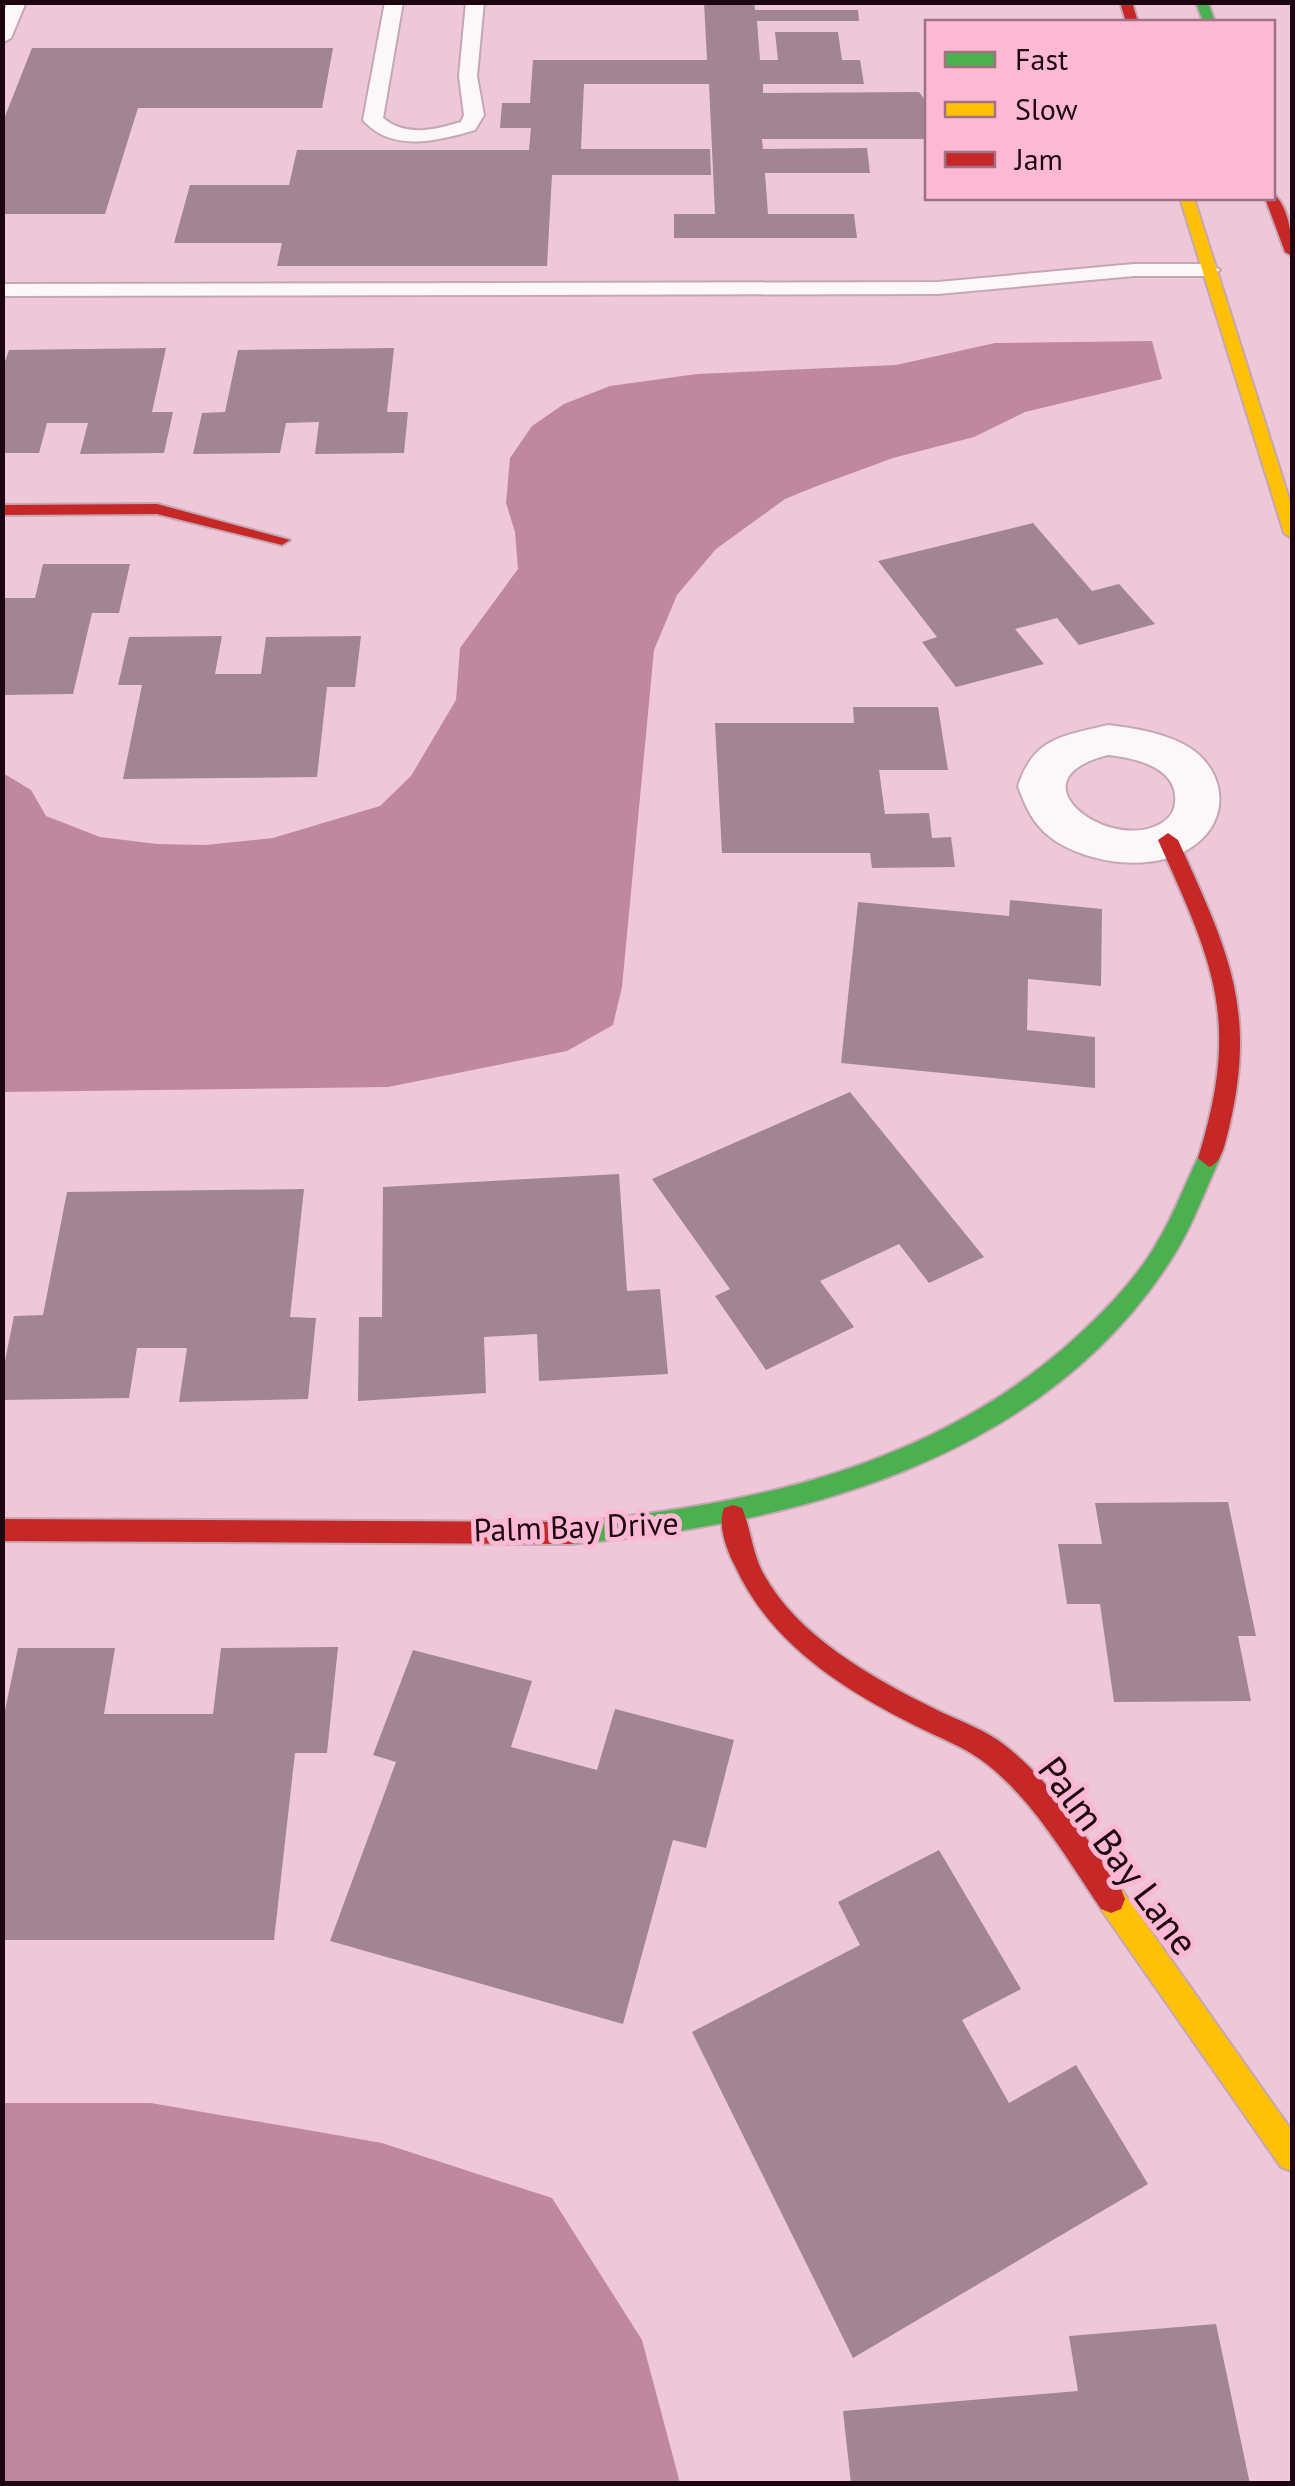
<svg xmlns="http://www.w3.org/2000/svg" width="1295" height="2486" font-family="'PT Sans',sans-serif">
<rect width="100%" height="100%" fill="#eec8d8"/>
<g fill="#bf889f">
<polygon points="1152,341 1162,379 1025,412 974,437 893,458 817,486 785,499 716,549 677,595 654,650 622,987 613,1025 567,1051 388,1087 3,1092 3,773 31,790 46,816 100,837 157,844 206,845 273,838 380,806 411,776 456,700 460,648 518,569 515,532 506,503 510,458 532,426 564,404 610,386 697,374 896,365 995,343"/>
<polygon points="3,2103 151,2103 382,2143 552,2198 642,2340 680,2483 3,2483"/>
</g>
<g fill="#a18591">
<polygon points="704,2 754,2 755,10 858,10 859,21 757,21 760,60 778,60 775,32 838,32 842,60 860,60 864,84 763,84 763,93 919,92 928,104 928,139 762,139 763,149 867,148 870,173 765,173 768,214 854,214 857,238 674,238 674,214 715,214 709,84 584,84 581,149 710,149 711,175 552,175 547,266 277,266 282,243 174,243 190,185 289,185 297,150 529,150 531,128 500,128 502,103 530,103 533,60 707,60"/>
<polygon points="32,48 333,48 322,108 138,108 105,214 2,214 2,124"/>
<polygon points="166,348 152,412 173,412 164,453 80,454 88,423 47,423 39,453 2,453 2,370 9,350"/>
<polygon points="394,348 387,412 408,412 404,453 315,454 319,422 286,423 280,453 193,454 202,413 225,412 238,350"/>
<polygon points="1033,523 1092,591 1119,584 1155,624 1079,645 1057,618 1015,629 1044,664 956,687 922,642 937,637 878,561"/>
<polygon points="43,564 130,564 119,613 92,613 73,694 2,695 2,598 35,598"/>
<polygon points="222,636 215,674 261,674 266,637 361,636 355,687 327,687 317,777 123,779 142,685 118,685 129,637"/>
<polygon points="853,707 938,707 948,770 879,770 885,814 929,813 932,838 951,837 955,867 872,868 870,853 722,853 715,723 854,723"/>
<polygon points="1010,900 1102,909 1101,986 1028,979 1027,1030 1095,1037 1095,1088 841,1063 858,902 1009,916"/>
<polygon points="850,1092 984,1257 929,1283 899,1244 820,1281 854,1327 766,1370 715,1296 730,1289 652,1179"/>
<polygon points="619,1174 627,1291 660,1289 668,1374 539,1381 537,1334 484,1337 486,1393 358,1401 359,1317 382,1317 383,1187"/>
<polygon points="304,1189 290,1317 316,1318 308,1399 179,1402 187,1348 137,1348 129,1398 2,1400 2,1376 14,1316 43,1315 67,1192"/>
<polygon points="1228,1502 1256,1636 1238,1636 1251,1701 1114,1702 1100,1604 1067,1604 1058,1544 1102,1544 1095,1503"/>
<polygon points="338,1647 327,1753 295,1753 274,1940 2,1940 2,1725 18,1648 115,1648 104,1714 213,1714 221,1648"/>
<polygon points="413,1650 532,1681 511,1747 597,1770 615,1709 734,1740 706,1848 673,1840 623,2024 330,1941 396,1762 373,1755"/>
<polygon points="939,1850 1021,1989 962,2020 1009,2103 1076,2065 1148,2184 853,2358 692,2032 860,1945 838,1902"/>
<polygon points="1216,2324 1250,2484 851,2484 843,2411 1078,2391 1069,2336"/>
</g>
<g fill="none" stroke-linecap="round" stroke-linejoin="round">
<g stroke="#c5a7b4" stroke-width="4">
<g id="lane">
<polygon points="8,2 26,2 11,38 2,43 2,15"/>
<path d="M385,2H403L383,118C406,137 434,130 461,122L464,115L459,76L466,2H484L477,76L484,115L475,130C438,141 392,153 363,120Z"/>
<polygon points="1134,264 1210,264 1220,270 1210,276 1134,276 938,294 2,296 2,284 938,282"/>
</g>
</g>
<g stroke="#c5a7b4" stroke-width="4">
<path id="street" d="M1108,725C1133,728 1160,732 1183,744C1223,764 1234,815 1196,844C1158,874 1087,865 1050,837C1033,824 1025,806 1018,786C1034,737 1063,736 1108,725ZM1108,755C1135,758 1179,767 1175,803C1174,814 1166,822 1156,826C1104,849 1011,779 1108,755Z"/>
</g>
<g stroke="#c5a7b4" stroke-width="4">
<g id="fast">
<polygon points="1196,2 1208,2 1215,22 1203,22"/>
<path d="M1209,1149L1220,1158C1205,1190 1193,1225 1174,1255C1046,1460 796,1524 571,1544L562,1541L559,1533L562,1525L571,1522C749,1506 924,1468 1063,1349C1098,1318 1135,1282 1158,1241C1175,1213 1186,1181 1201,1152Z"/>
</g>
</g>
<g stroke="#c5a7b4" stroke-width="4">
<g id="slow">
<polygon points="1180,198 1194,198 1292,508 1292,538 1284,533"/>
<polygon points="1111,1885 1121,1889 1292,2131 1292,2171 1281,2167 1101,1909 1097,1899 1101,1889"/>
</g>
</g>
<g stroke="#c5a7b4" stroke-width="4">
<g id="jam">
<polygon points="1120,2 1132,2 1138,22 1126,22"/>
<path d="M1272,193C1289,205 1292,236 1292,256L1285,252L1265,198H1272Z"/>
<polygon points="157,504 290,540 282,545 157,514 2,515 2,505"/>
<path d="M1168,833L1178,840C1226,947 1258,1007 1229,1128C1225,1142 1223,1162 1209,1167L1198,1158C1241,1020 1214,965 1158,840Z"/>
<path d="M733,1505L742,1508C751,1529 752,1552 763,1573C797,1636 871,1677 933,1708C958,1721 986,1729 1007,1747C1055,1785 1087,1840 1121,1889L1125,1899L1121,1909L1111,1913L1101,1909C1067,1859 1036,1804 988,1765C966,1747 939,1738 914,1725C841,1688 770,1643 735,1566C727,1551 717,1525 724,1508Z"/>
<polygon points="2,1519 571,1522 580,1525 583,1533 580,1541 571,1544 2,1541"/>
</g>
</g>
<use href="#lane" fill="#fcf7f9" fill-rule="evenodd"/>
<use href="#street" fill="#fcf7f9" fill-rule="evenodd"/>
<use href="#fast" fill="#4caf50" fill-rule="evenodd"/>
<use href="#slow" fill="#ffc107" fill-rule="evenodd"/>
<use href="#jam" fill="#c62828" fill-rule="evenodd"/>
</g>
<g text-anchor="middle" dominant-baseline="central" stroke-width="10" stroke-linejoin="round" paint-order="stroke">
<g font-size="32" fill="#1c0610" stroke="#fdb9d4">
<text transform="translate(576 1526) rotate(-2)">Palm Bay Drive</text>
</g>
<g font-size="38" fill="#1c0610" stroke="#fdb9d4">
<text transform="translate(1119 1855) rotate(53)">Palm Bay Lane</text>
</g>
</g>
<rect width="1295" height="2486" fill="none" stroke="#1c0610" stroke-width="10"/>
<rect x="925" y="20" width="350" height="180" fill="#fdb9d4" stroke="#a37186" stroke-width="2.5"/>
<rect x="945" y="52" width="50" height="15" fill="#4caf50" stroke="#a37186" stroke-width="2.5"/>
<text x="1015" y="70" font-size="30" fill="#1c0610">Fast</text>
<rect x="945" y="102" width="50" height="15" fill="#ffc107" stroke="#a37186" stroke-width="2.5"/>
<text x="1015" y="120" font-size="30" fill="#1c0610">Slow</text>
<rect x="945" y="152" width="50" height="15" fill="#c62828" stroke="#a37186" stroke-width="2.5"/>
<text x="1015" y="170" font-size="30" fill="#1c0610">Jam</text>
</svg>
